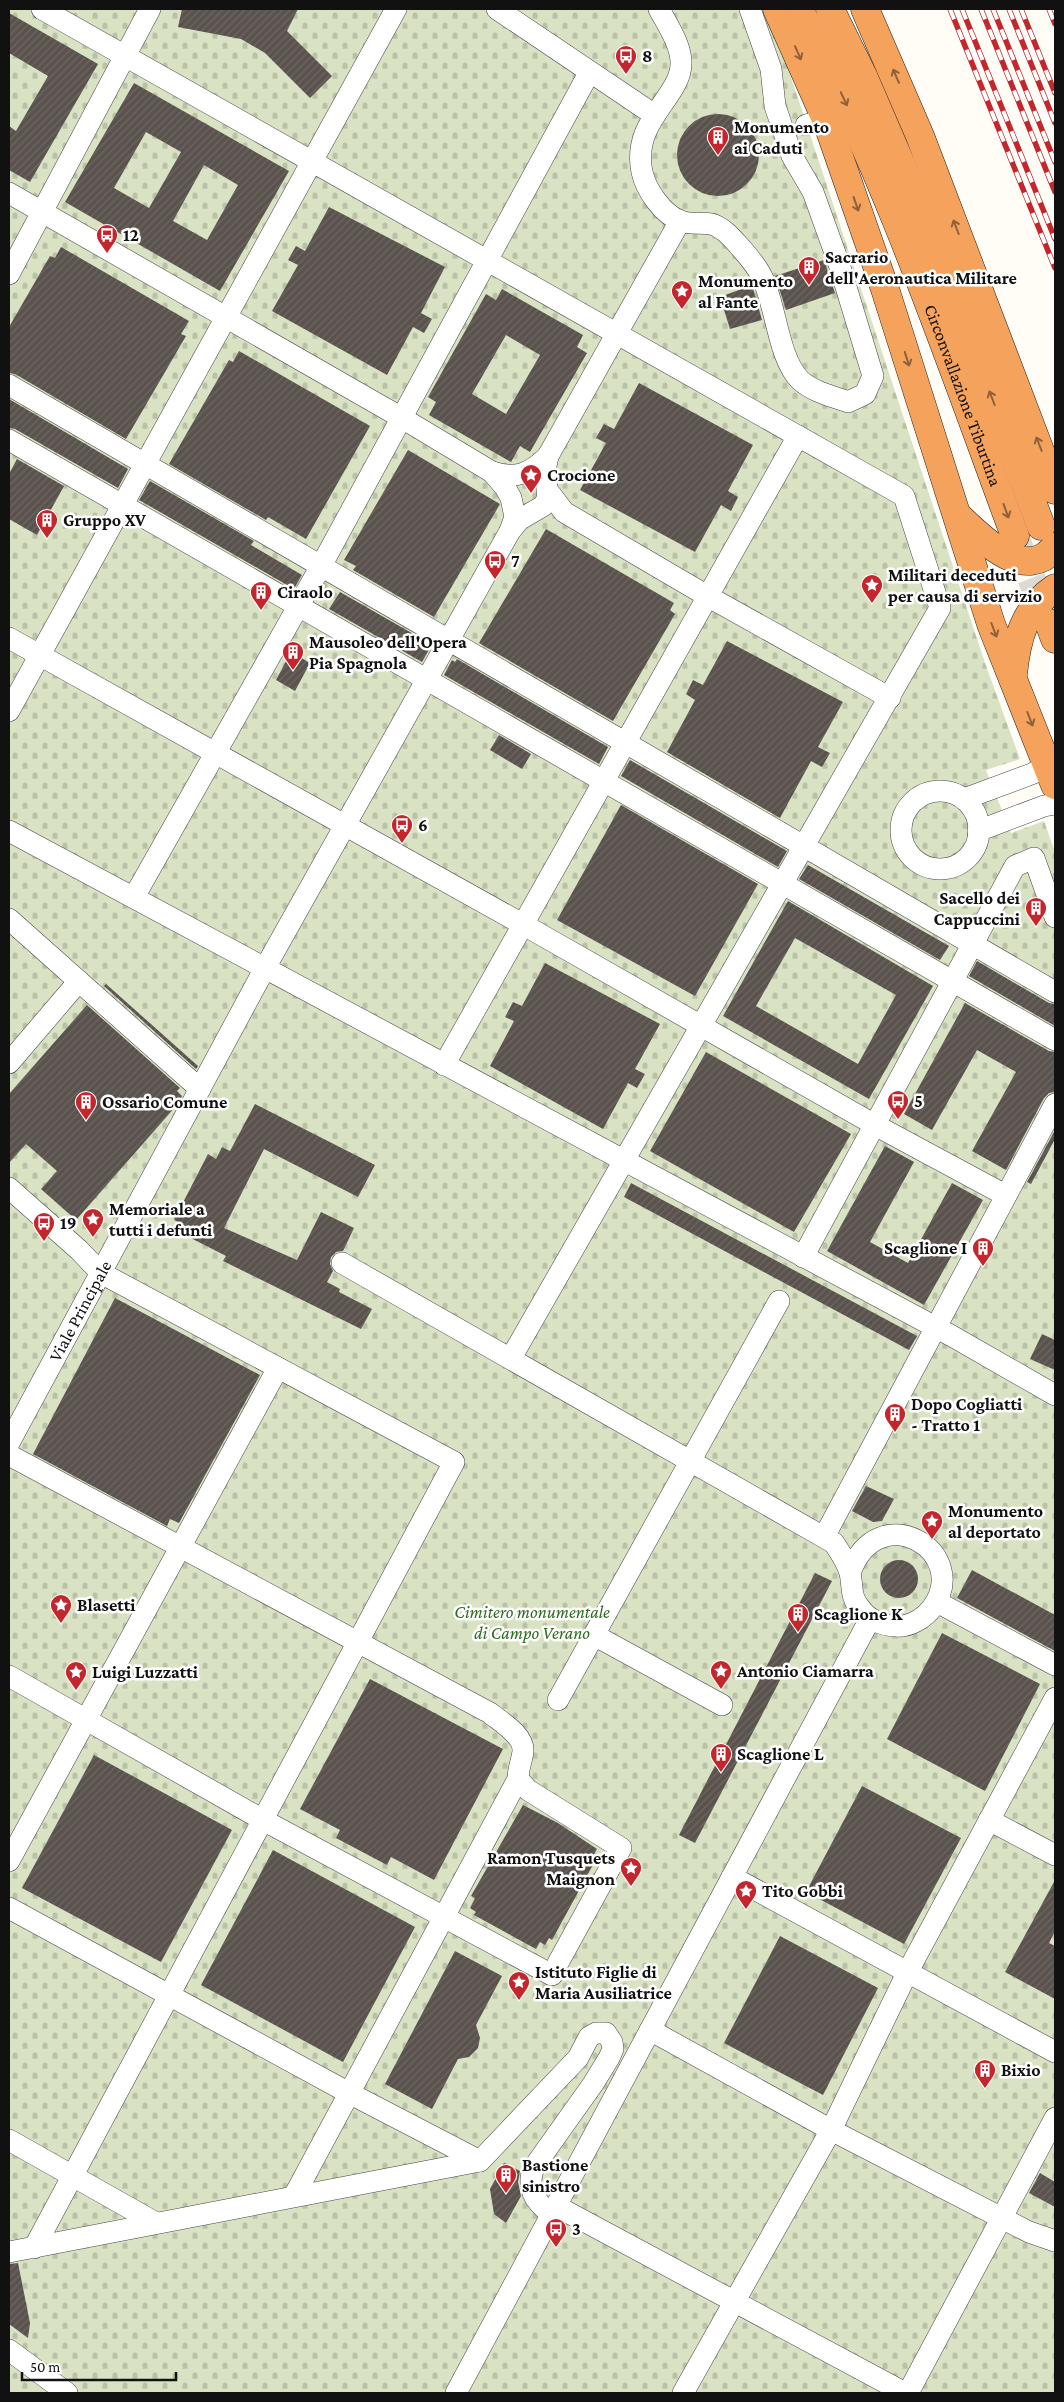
<svg xmlns="http://www.w3.org/2000/svg" width="1064" height="2402" font-family="'Crimson Pro',serif">
<defs>
<pattern id="cemetery-stones" width="16" height="16" patternUnits="userSpaceOnUse" patternTransform="scale(1.25)"><rect width="16" height="16" fill="#d9e3c4"/><path d="M2 7V4a2 2 0 0 1 4 0v3zM10 15v-3a2 2 0 0 1 4 0v3z" fill="#b9c2a7"/></pattern>
<pattern id="building-hatch" width="6" height="6" patternUnits="userSpaceOnUse" patternTransform="scale(1.25)"><rect width="6" height="6" fill="#5a524d"/><path d="M-1 1l2-2M0 6l6-6M5 7l2-2" fill="none" stroke="#6d6662"/></pattern>
</defs>
<rect width="100%" height="100%" fill="#fffdf5"/>
<polygon fill="url(#cemetery-stones)" points="9,9 762,9 765,14 787,65 985,663 1020,759 986,770 1011,833 1044,821 1055,852 1055,2393 9,2393"/>
<g fill="url(#building-hatch)" fill-rule="evenodd">
<polygon points="182,9 298,9 287,31 332,76 310,98 265,53 241,39 178,27"/>
<polygon points="9,13 98,64 30,182 9,170 9,126 16,131 48,76 9,53"/>
<path d="M134,83L289,171L220,291L65,202ZM146,132L181,152L149,208L114,188ZM204,165L238,185L207,240L173,221Z"/>
<circle cx="718" cy="155" r="41"/>
<polygon points="329,207 445,267 421,313 432,319 424,333 413,327 387,375 272,311 298,265 288,260 296,246 305,251"/>
<polygon points="61,247 189,321 181,334 186,336 126,439 15,374 9,373 9,327 50,256 55,258"/>
<polygon points="824,260 835,293 786,310 775,276"/>
<polygon points="752,285 762,320 730,329 720,297"/>
<path d="M502,289L583,335L577,347L587,353L530,452L520,446L511,462L429,415L436,402L428,397L486,294L496,300ZM506,335L540,355L506,414L472,394Z"/>
<polygon points="239,351 370,426 306,539 268,517 266,520 169,464 229,360 233,362"/>
<polygon points="639,383 753,445 728,491 738,497 731,511 721,505 695,552 580,490 606,443 596,438 604,424 614,429"/>
<polygon points="9,399 128,469 118,488 15,429 9,428"/>
<polygon points="408,450 500,504 434,617 353,570 356,566 344,560"/>
<polygon points="17,459 64,486 37,535 9,519 9,474"/>
<polygon points="150,481 254,541 251,545 302,575 294,589 139,500"/>
<polygon points="546,529 674,603 670,610 675,614 613,721 479,643"/>
<polygon points="340,592 424,640 422,643 430,648 422,662 329,609"/>
<polygon points="727,641 843,702 818,747 830,753 822,767 811,761 780,818 667,752 695,700 686,694 693,680 703,685"/>
<polygon points="291,652 310,663 295,691 276,680"/>
<polygon points="457,659 608,747 599,764 444,675 452,660 455,662"/>
<polygon points="499,735 531,754 522,769 490,750"/>
<polygon points="630,760 787,851 778,867 621,776"/>
<polygon points="621,805 758,884 695,996 557,920"/>
<polygon points="808,865 949,946 940,960 799,879"/>
<path d="M788,901L933,986L869,1099L723,1016ZM795,938L896,995L858,1064L756,1006Z"/>
<polygon points="977,961 1049,1003 1055,1004 1055,1026 969,976"/>
<polygon points="545,963 660,1024 635,1069 645,1074 637,1088 628,1083 603,1129 490,1066 514,1021 505,1017 513,1002 522,1006"/>
<polygon points="106,984 198,1066 196,1069 104,986"/>
<polygon points="965,1003 1049,1051 1055,1052 1055,1092 1049,1093 1044,1098 1006,1170 972,1151 1016,1072 977,1050 932,1130 904,1114"/>
<polygon points="87,1005 180,1088 177,1091 182,1096 176,1106 76,1220 41,1189 57,1171 26,1144 9,1163 9,1094"/>
<polygon points="706,1052 851,1134 794,1232 650,1151"/>
<polygon points="255,1104 375,1165 358,1197 264,1149 224,1228 297,1260 321,1212 354,1228 343,1251 336,1252 331,1257 330,1264 333,1271 327,1282 340,1289 339,1292 372,1309 361,1329 223,1261 226,1256 179,1232 183,1224 174,1220 208,1154 216,1159 222,1147 230,1151"/>
<polygon points="1055,1130 1055,1139 1031,1184 1027,1182"/>
<polygon points="885,1146 914,1162 870,1242 908,1263 952,1183 983,1200 924,1305 827,1251"/>
<polygon points="631,1183 917,1336 909,1350 624,1197"/>
<polygon points="115,1298 260,1375 179,1523 170,1519 167,1526 33,1454"/>
<polygon points="1042,1334 1055,1340 1055,1370 1030,1359"/>
<polygon points="866,1486 894,1499 882,1521 873,1522 852,1511"/>
<circle cx="899" cy="1579" r="19"/>
<polygon points="972,1570 1055,1615 1055,1651 957,1598"/>
<polygon points="815,1573 832,1581 695,1843 679,1835"/>
<polygon points="942,1633 1040,1684 985,1791 887,1739"/>
<polygon points="370,1679 503,1749 434,1880 391,1857 387,1865 336,1838 340,1830 300,1809"/>
<polygon points="94,1755 232,1830 161,1962 22,1888"/>
<polygon points="862,1786 961,1838 904,1944 806,1892"/>
<polygon points="523,1805 558,1823 597,1849 590,1861 594,1863 552,1940 549,1938 545,1945 540,1942 536,1949 474,1915 476,1912 470,1908 475,1898 471,1896"/>
<polygon points="273,1850 415,1927 343,2062 201,1985"/>
<polygon points="1055,1880 1055,1931 1049,1943 1055,1946 1055,1999 1005,1972"/>
<polygon points="780,1936 878,1988 823,2095 724,2043"/>
<polygon points="455,1951 502,1976 476,2025 480,2038 478,2048 469,2057 458,2059 432,2109 385,2084"/>
<polygon points="504,2163 520,2171 518,2182 521,2196 506,2223 494,2214 490,2189"/>
<polygon points="1040,2173 1055,2182 1055,2207 1029,2193"/>
<polygon points="18,2263 30,2323 28,2338 9,2324 9,2264"/>
</g>
<g fill="none" stroke-linecap="round" stroke-linejoin="round">
<polyline stroke="#dbdad3" stroke-width="28" stroke-dasharray="28 14" stroke-linecap="butt" points="1016,539 1048,621"/>
<g stroke="#444" stroke-width="22">
<g id="minor">
<polyline points="42,9 904,496 940,608 511,1358"/>
<polyline points="497,9 653,114"/>
<path d="M659,9C667,24 680,43 681,61C683,97 631,119 642,172C646,190 663,215 681,221C690,225 701,222 711,224C723,227 732,238 740,247C748,256 757,266 762,277C776,305 778,358 800,380C813,392 832,396 848,402L865,394L873,376L839,264L813,192L792,156L775,106L771,69L750,9"/>
<polyline points="806,125 826,119"/>
<polyline points="9,193 402,418 492,472 505,487 511,498 515,517 510,531"/>
<polyline points="9,274 150,9"/>
<polyline points="9,385 1055,992"/>
<polyline points="9,440 1055,1040"/>
<path d="M492,472C516,480 531,473 548,456"/>
<polyline points="549,492 564,512 709,597 890,698"/>
<polyline points="9,638 524,925 875,1125 1005,1195"/>
<polyline points="9,711 396,9"/>
<circle cx="940" cy="830" r="39"/>
<polyline points="964,799 1034,773 1047,763"/>
<polyline points="9,831 952,1336 1055,1395"/>
<polyline points="978,831 1044,806 1055,804"/>
<polyline points="134,897 321,566 589,73"/>
<polyline points="9,919 200,1089"/>
<polyline points="9,1063 79,981"/>
<polyline points="444,1065 798,436"/>
<polyline points="9,1188 79,1250 101,1273 454,1462 34,2248"/>
<polyline points="803,1257 1015,866 1034,858 1055,917"/>
<path d="M342,1263L834,1543C840,1552 847,1562 850,1573C853,1586 850,1597 860,1608C870,1622 886,1627 903,1626C914,1624 925,1617 932,1608C973,1552 878,1495 850,1573"/>
<path id="s1" d="M9,1443L265,968L510,531L519,520L543,506L548,498L545,471L548,456L680,221"/>
<path d="M9,1455L490,1713C501,1722 524,1735 523,1751C522,1761 518,1768 518,1779L294,2196"/>
<polyline points="824,1537 1055,1104"/>
<polyline points="937,1602 1055,1665"/>
<polyline points="594,1635 722,1705"/>
<polyline points="9,1676 263,1820 552,1975"/>
<polyline points="558,1700 779,1301"/>
<polyline points="518,1779 528,1790 621,1848 558,1963"/>
<polyline points="989,1820 1055,1855"/>
<polyline points="9,1861 278,1368"/>
<polyline points="732,1877 1055,2052"/>
<polyline points="9,1908 349,2093 480,2161"/>
<polyline points="650,2030 831,2130 1029,2232 1055,2241"/>
<polyline points="9,2140 156,2223"/>
<polyline points="556,2206 905,2393"/>
<path d="M9,2252L480,2161L578,2058L589,2037L596,2033H606L612,2042L613,2049L609,2058L593,2084L534,2167C526,2188 534,2201 551,2214"/>
<polyline points="9,2350 67,2393"/>
<polyline points="456,2393 870,1619"/>
<polyline points="683,2393 831,2130 907,1973 1055,1698"/>
<polyline points="908,2393 1055,2118"/>
</g>
</g>
<g stroke="#222" stroke-width="29">
<g id="highway">
<polyline points="777,9 826,119 885,289 991,624 1055,785"/>
<path id="s2" d="M799,9C888,177 949,358 1015,536"/>
<polyline points="830,9 864,78 932,236 1041,526"/>
<polyline points="865,9 920,136 1055,490"/>
<path d="M959,517C982,539 1026,584 1055,547"/>
<polyline points="1049,623 1055,639"/>
<path d="M1013,674C1017,638 1024,609 1055,588"/>
</g>
</g>
<use href="#minor" stroke="#fff" stroke-width="21"/>
<use href="#highway" stroke="#f5a25d" stroke-width="28"/>
<g stroke="#c4262e" stroke-width="5.5">
<g id="rail">
<polyline points="950,9 1055,268"/>
<polyline points="962,9 1055,239"/>
<polyline points="981,9 1055,192"/>
<polyline points="993,9 1055,162"/>
<polyline points="1009,9 1055,123"/>
<polyline points="1021,9 1055,93"/>
<polyline points="1049,9 1055,24"/>
</g>
</g>
<use href="#rail" stroke="#fff" stroke-width="4" stroke-dasharray="11" stroke-linecap="butt"/>
</g>
<defs><path id="oneway-shaft" d="M-6 0H5M1.5-3L5.5 0L1.5 3" fill="none" stroke-width="1.6" stroke-linecap="round" stroke-linejoin="round" transform="scale(1.25)"/></defs>
<g stroke="#8e613b">
<use href="#oneway-shaft" transform="translate(798 53) rotate(66)"/>
<use href="#oneway-shaft" transform="translate(896 76) rotate(-113)"/>
<use href="#oneway-shaft" transform="translate(844 99) rotate(65)"/>
<use href="#oneway-shaft" transform="translate(856 204) rotate(71)"/>
<use href="#oneway-shaft" transform="translate(956 227) rotate(-111)"/>
<use href="#oneway-shaft" transform="translate(907 359) rotate(72)"/>
<use href="#oneway-shaft" transform="translate(992 398) rotate(-111)"/>
<use href="#oneway-shaft" transform="translate(1039 444) rotate(-111)"/>
<use href="#oneway-shaft" transform="translate(1006 511) rotate(70)"/>
<use href="#oneway-shaft" transform="translate(994 630) rotate(69)"/>
<use href="#oneway-shaft" transform="translate(1030 719) rotate(69)"/>
</g>
<defs>
<g id="bus-pin" transform="scale(1.125)"><path d="M0 17L-7.5 6A9.5 9.5 0 1 1 7.5 6Z" fill="#c4262e" stroke="#fff"/><path d="M-5-6H5V4H4V6H2V4H-2V6H-4V4H-5ZM-3.5-4V0h7V-4ZM-3.5 1.2v1.5H-2V1.2ZM2 1.2v1.5H3.5V1.2Z" fill="#fff"/></g>
<g id="building-pin" transform="scale(1.125)"><path d="M0 17L-7.5 6A9.5 9.5 0 1 1 7.5 6Z" fill="#c4262e" stroke="#fff"/><path d="M-4-6H4V6H1V3H-1V6H-4ZM-2.5-4.3h1.7v1.8h-1.7ZM.8-4.3h1.7v1.8H.8ZM-2.5-1h1.7V.8h-1.7ZM.8-1h1.7V.8H.8Z" fill="#fff"/></g>
<g id="sight-pin" transform="scale(1.125)"><path d="M0 17L-7.5 6A9.5 9.5 0 1 1 7.5 6Z" fill="#c4262e" stroke="#fff"/><path d="M0-6L1.8-2.2L6-1.7L2.9 1.2L3.7 5.4L0 3.3L-3.7 5.4L-2.9 1.2L-6-1.7L-1.8-2.2Z" fill="#fff"/></g>
</defs>
<g fill-rule="evenodd">
<use href="#bus-pin" x="626" y="56"/>
<use href="#building-pin" x="718" y="137"/>
<use href="#bus-pin" x="107" y="235"/>
<use href="#building-pin" x="809" y="267"/>
<use href="#sight-pin" x="682" y="291"/>
<use href="#sight-pin" x="531" y="475"/>
<use href="#building-pin" x="47" y="520"/>
<use href="#bus-pin" x="495" y="561"/>
<use href="#sight-pin" x="872" y="585"/>
<use href="#building-pin" x="261" y="592"/>
<use href="#building-pin" x="293" y="652"/>
<use href="#bus-pin" x="402" y="825"/>
<use href="#building-pin" x="1036" y="908"/>
<use href="#bus-pin" x="898" y="1101"/>
<use href="#building-pin" x="86" y="1102"/>
<use href="#sight-pin" x="93" y="1219"/>
<use href="#bus-pin" x="44" y="1223"/>
<use href="#building-pin" x="983" y="1248"/>
<use href="#building-pin" x="895" y="1414"/>
<use href="#sight-pin" x="932" y="1521"/>
<use href="#sight-pin" x="61" y="1605"/>
<use href="#building-pin" x="798" y="1614"/>
<use href="#sight-pin" x="721" y="1671"/>
<use href="#sight-pin" x="76" y="1672"/>
<use href="#building-pin" x="721" y="1754"/>
<use href="#sight-pin" x="631" y="1868"/>
<use href="#sight-pin" x="746" y="1891"/>
<use href="#sight-pin" x="519" y="1982"/>
<use href="#building-pin" x="985" y="2070"/>
<use href="#building-pin" x="506" y="2175"/>
<use href="#bus-pin" x="556" y="2229"/>
</g>
<g text-anchor="middle" dominant-baseline="central" stroke-width="5" stroke-linejoin="round" paint-order="stroke">
<g font-size="18" font-weight="bold" fill="#111" stroke="#fff" text-anchor="start">
<text x="642" y="56">8</text>
<text x="734" y="127">Monumento<tspan x="734" dy="21">ai Caduti</tspan></text>
<text x="123" y="235">12</text>
<text x="825" y="257">Sacrario<tspan x="825" dy="21">dell'Aeronautica Militare</tspan></text>
<text x="698" y="281">Monumento<tspan x="698" dy="21">al Fante</tspan></text>
<text x="547" y="475">Crocione</text>
<text x="63" y="520">Gruppo XV</text>
<text x="511" y="561">7</text>
<text x="888" y="575">Militari deceduti<tspan x="888" dy="21">per causa di servizio</tspan></text>
<text x="277" y="592">Ciraolo</text>
<text x="309" y="642">Mausoleo dell'Opera<tspan x="309" dy="21">Pia Spagnola</tspan></text>
<text x="418" y="825">6</text>
<text x="1020" y="898" text-anchor="end">Sacello dei<tspan x="1020" dy="21">Cappuccini</tspan></text>
<text x="914" y="1101">5</text>
<text x="102" y="1102">Ossario Comune</text>
<text x="109" y="1209">Memoriale a<tspan x="109" dy="21">tutti i defunti</tspan></text>
<text x="60" y="1223">19</text>
<text x="967" y="1248" text-anchor="end">Scaglione I</text>
<text x="911" y="1404">Dopo Cogliatti<tspan x="911" dy="21">- Tratto 1</tspan></text>
<text x="948" y="1511">Monumento<tspan x="948" dy="21">al deportato</tspan></text>
<text x="77" y="1605">Blasetti</text>
<text x="814" y="1614">Scaglione K</text>
<text x="737" y="1671">Antonio Ciamarra</text>
<text x="92" y="1672">Luigi Luzzatti</text>
<text x="737" y="1754">Scaglione L</text>
<text x="615" y="1858" text-anchor="end">Ramon Tusquets<tspan x="615" dy="21">Maignon</tspan></text>
<text x="762" y="1891">Tito Gobbi</text>
<text x="535" y="1972">Istituto Figlie di<tspan x="535" dy="21">Maria Ausiliatrice</tspan></text>
<text x="1001" y="2070">Bixio</text>
<text x="522" y="2165">Bastione<tspan x="522" dy="21">sinistro</tspan></text>
<text x="572" y="2229">3</text>
</g>
<g font-size="18" fill="#111" stroke="#fff">
<text stroke="none"><textPath href="#s2" startOffset="420">Circonvallazione Tiburtina</textPath></text>
<text stroke="none"><textPath href="#s1" startOffset="150">Viale Principale</textPath></text>
</g>
<g font-size="18" font-style="italic" fill="#2f6b1f" stroke="#fff">
<text x="532" y="1612">Cimitero monumentale<tspan x="532" dy="21">di Campo Verano</tspan></text>
</g>
</g>
<rect width="1064" height="2402" fill="none" stroke="#111111" stroke-width="20"/>
<path d="M22 2372v8h154v-8" fill="none" stroke="#111111" stroke-width="2.5"/>
<text x="30" y="2372" font-size="15" fill="#111111" stroke="#ffffff" stroke-width="4" paint-order="stroke">50 m</text>
</svg>
